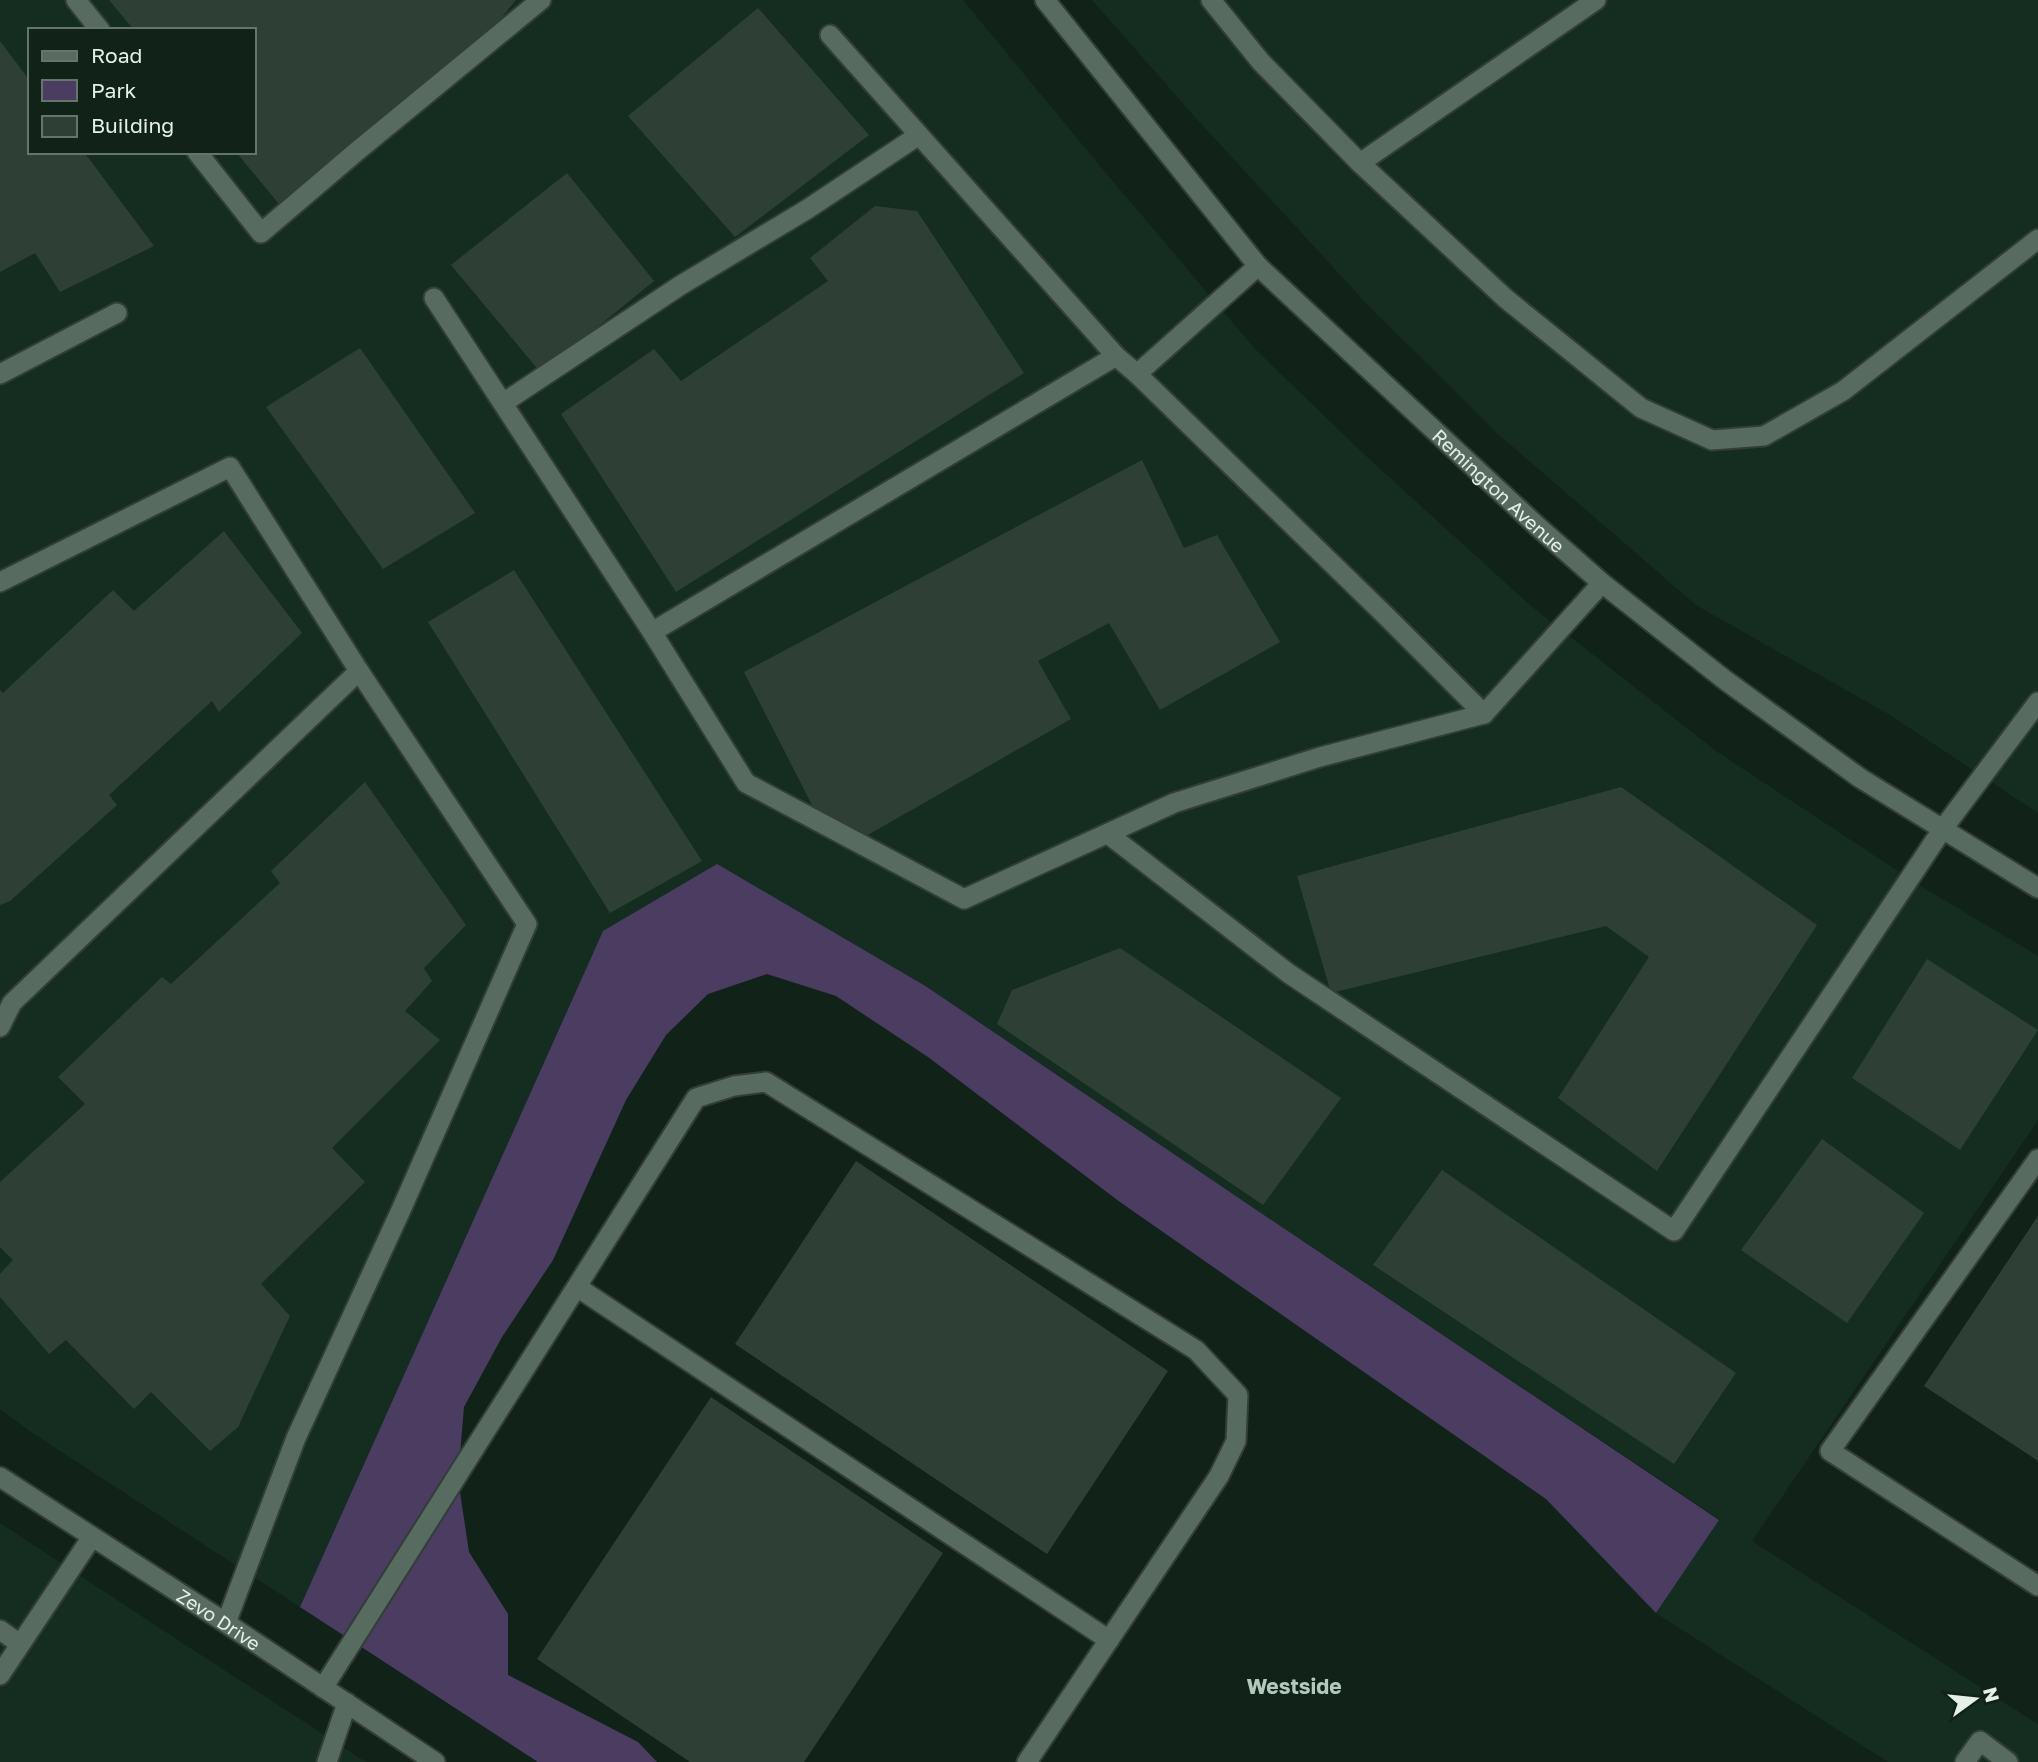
<svg xmlns="http://www.w3.org/2000/svg" width="2038" height="1762" font-family="'Golos Text',sans-serif">
<rect width="100%" height="100%" fill="#112319"/>
<g fill="#152d21" fill-rule="evenodd">
<path d="M0,0H963L1100,166L1255,349L1367,457L1531,606L1716,751L1922,887L2038,956V1120L1752,1541L2038,1724V1762H1888L1656,1613L1719,1519L1258,1211L927,987L603,931L300,1607L31,1432L0,1409ZM30,30H254V152H30Z"/>
<polygon points="1092,0 2038,0 2038,813 1890,715 1696,605 1498,434 1365,302 1195,117"/>
<polygon points="0,1523 164,1631 366,1762 0,1762"/>
</g>
<polygon fill="#4b3c61" points="717,864 927,987 1258,1211 1719,1520 1656,1613 1546,1499 1120,1202 928,1057 836,996 767,974 708,994 666,1035 626,1100 553,1260 502,1337 464,1407 458,1479 469,1552 508,1614 508,1675 638,1742 657,1762 538,1762 300,1607 603,931"/>
<g fill="#2e4036">
<polygon points="109,0 516,0 476,49 279,204 236,152 254,152 254,30 134,30"/>
<polygon points="758,8 869,135 735,237 628,116"/>
<polygon points="0,41 30,81 30,152 84,152 154,246 60,292 35,253 0,272"/>
<polygon points="567,173 654,281 541,373 451,265"/>
<polygon points="875,206 917,211 1024,373 676,592 561,414 654,349 681,381 828,281 810,258"/>
<polygon points="360,348 475,513 383,569 266,407"/>
<polygon points="1142,460 1184,548 1217,535 1280,642 1160,710 1109,623 1038,661 1071,719 859,840 814,809 744,672"/>
<polygon points="224,531 302,633 219,712 212,701 109,795 117,805 10,901 0,905 0,690 3,693 113,590 134,611"/>
<polygon points="514,570 702,861 610,913 428,622"/>
<polygon points="365,782 466,925 424,968 432,981 405,1011 440,1040 332,1148 365,1182 261,1284 290,1316 238,1427 210,1451 151,1392 134,1409 66,1340 49,1354 0,1297 0,1274 13,1260 0,1247 0,1182 85,1104 58,1077 162,977 171,984 280,883 271,871"/>
<polygon points="1621,787 1817,925 1657,1171 1558,1098 1649,957 1606,926 1331,993 1297,876"/>
<polygon points="1120,948 1341,1098 1263,1205 997,1024 1012,990"/>
<polygon points="1927,959 2038,1030 1960,1150 1852,1078"/>
<polygon points="1822,1139 1924,1213 1847,1323 1741,1250"/>
<polygon points="856,1161 1168,1371 1047,1554 735,1344"/>
<polygon points="1442,1170 1736,1373 1674,1464 1373,1265"/>
<polygon points="2038,1216 2038,1461 1924,1386"/>
<polygon points="711,1397 943,1553 804,1762 690,1762 537,1659"/>
</g>
<g fill="none" stroke-linecap="round" stroke-linejoin="round">
<g stroke="#323e37" stroke-width="23">
<g id="service">
<polyline points="76,0 100,30"/>
<polyline points="1211,0 1261,62 1360,163 1505,298 1641,408 1712,440 1764,436 1843,391 2038,239"/>
<polyline points="830,35 1116,356 1137,374"/>
<polyline points="197,152 261,233 356,152 541,0"/>
<polyline points="1360,163 1596,0"/>
<polyline points="1258,266 1137,374 1387,617 1484,714 1602,583"/>
<polyline points="434,298 652,632 746,783 964,899 1174,803 1320,757 1484,714"/>
<polyline points="0,374 117,313"/>
<polyline points="503,403 681,285 806,210 919,135"/>
<polyline points="0,582 230,467 359,671 12,1003 0,1027"/>
<polyline points="652,632 1116,356"/>
<polyline points="1108,834 1288,973 1674,1231 1942,830 2038,702"/>
<polyline points="2038,1159 1830,1451 2038,1586"/>
<polyline points="577,1287 1109,1640"/>
<polyline points="226,1623 296,1438 401,1210 527,924 359,671"/>
<polyline points="0,1630 20,1644"/>
<polyline points="0,1675 92,1537"/>
<polyline points="323,1688 696,1098 734,1086 766,1082 1196,1350 1238,1395 1236,1441 1219,1476 1027,1762"/>
<polyline points="327,1762 347,1703"/>
<polyline points="1965,1762 1980,1741 2008,1762"/>
</g>
</g>
<g stroke="#323e37" stroke-width="23">
<g id="minor">
<path id="s1" d="M1045,0L1258,266L1536,525L1602,583L1725,680L1860,778L2038,888"/>
<path id="s2" d="M0,1477L226,1623L435,1762"/>
</g>
</g>
<use href="#service" stroke="#586b60" stroke-width="19"/>
<use href="#minor" stroke="#586b60" stroke-width="19"/>
</g>
<g text-anchor="middle" dominant-baseline="central" stroke-width="6" stroke-linejoin="round" paint-order="stroke">
<g font-size="19" fill="#e5f0e9" stroke="#112319">
<text stroke="none"><textPath href="#s1" startOffset="670">Remington Avenue</textPath></text>
<text stroke="none"><textPath href="#s2" startOffset="261">Zevo Drive</textPath></text>
</g>
<g font-size="21" font-weight="bold" fill="#b3c9bc" stroke="#112319">
<text x="1294" y="1686">Westside</text>
</g>
</g>
<rect x="28" y="28" width="228" height="126" fill="#112319" stroke="#66756c" stroke-width="2"/>
<rect x="42" y="51" width="35" height="10" fill="#586b60" stroke="#66756c" stroke-width="2"/>
<text x="91" y="63" font-size="21" fill="#e5f0e9">Road</text>
<rect x="42" y="80" width="35" height="21" fill="#4b3c61" stroke="#66756c" stroke-width="2"/>
<text x="91" y="98" font-size="21" fill="#e5f0e9">Park</text>
<rect x="42" y="116" width="35" height="21" fill="#2e4036" stroke="#66756c" stroke-width="2"/>
<text x="91" y="133" font-size="21" fill="#e5f0e9">Building</text>
<g transform="translate(1975 1699) rotate(75)" stroke="#112319" stroke-width="5" paint-order="stroke">
<path d="M0-5L12 26L0 18L-12 26Z" fill="#e5f0e9"/>
<text y="-10" font-size="19" font-weight="bold" text-anchor="middle" fill="#e5f0e9">N</text>
</g>
</svg>
